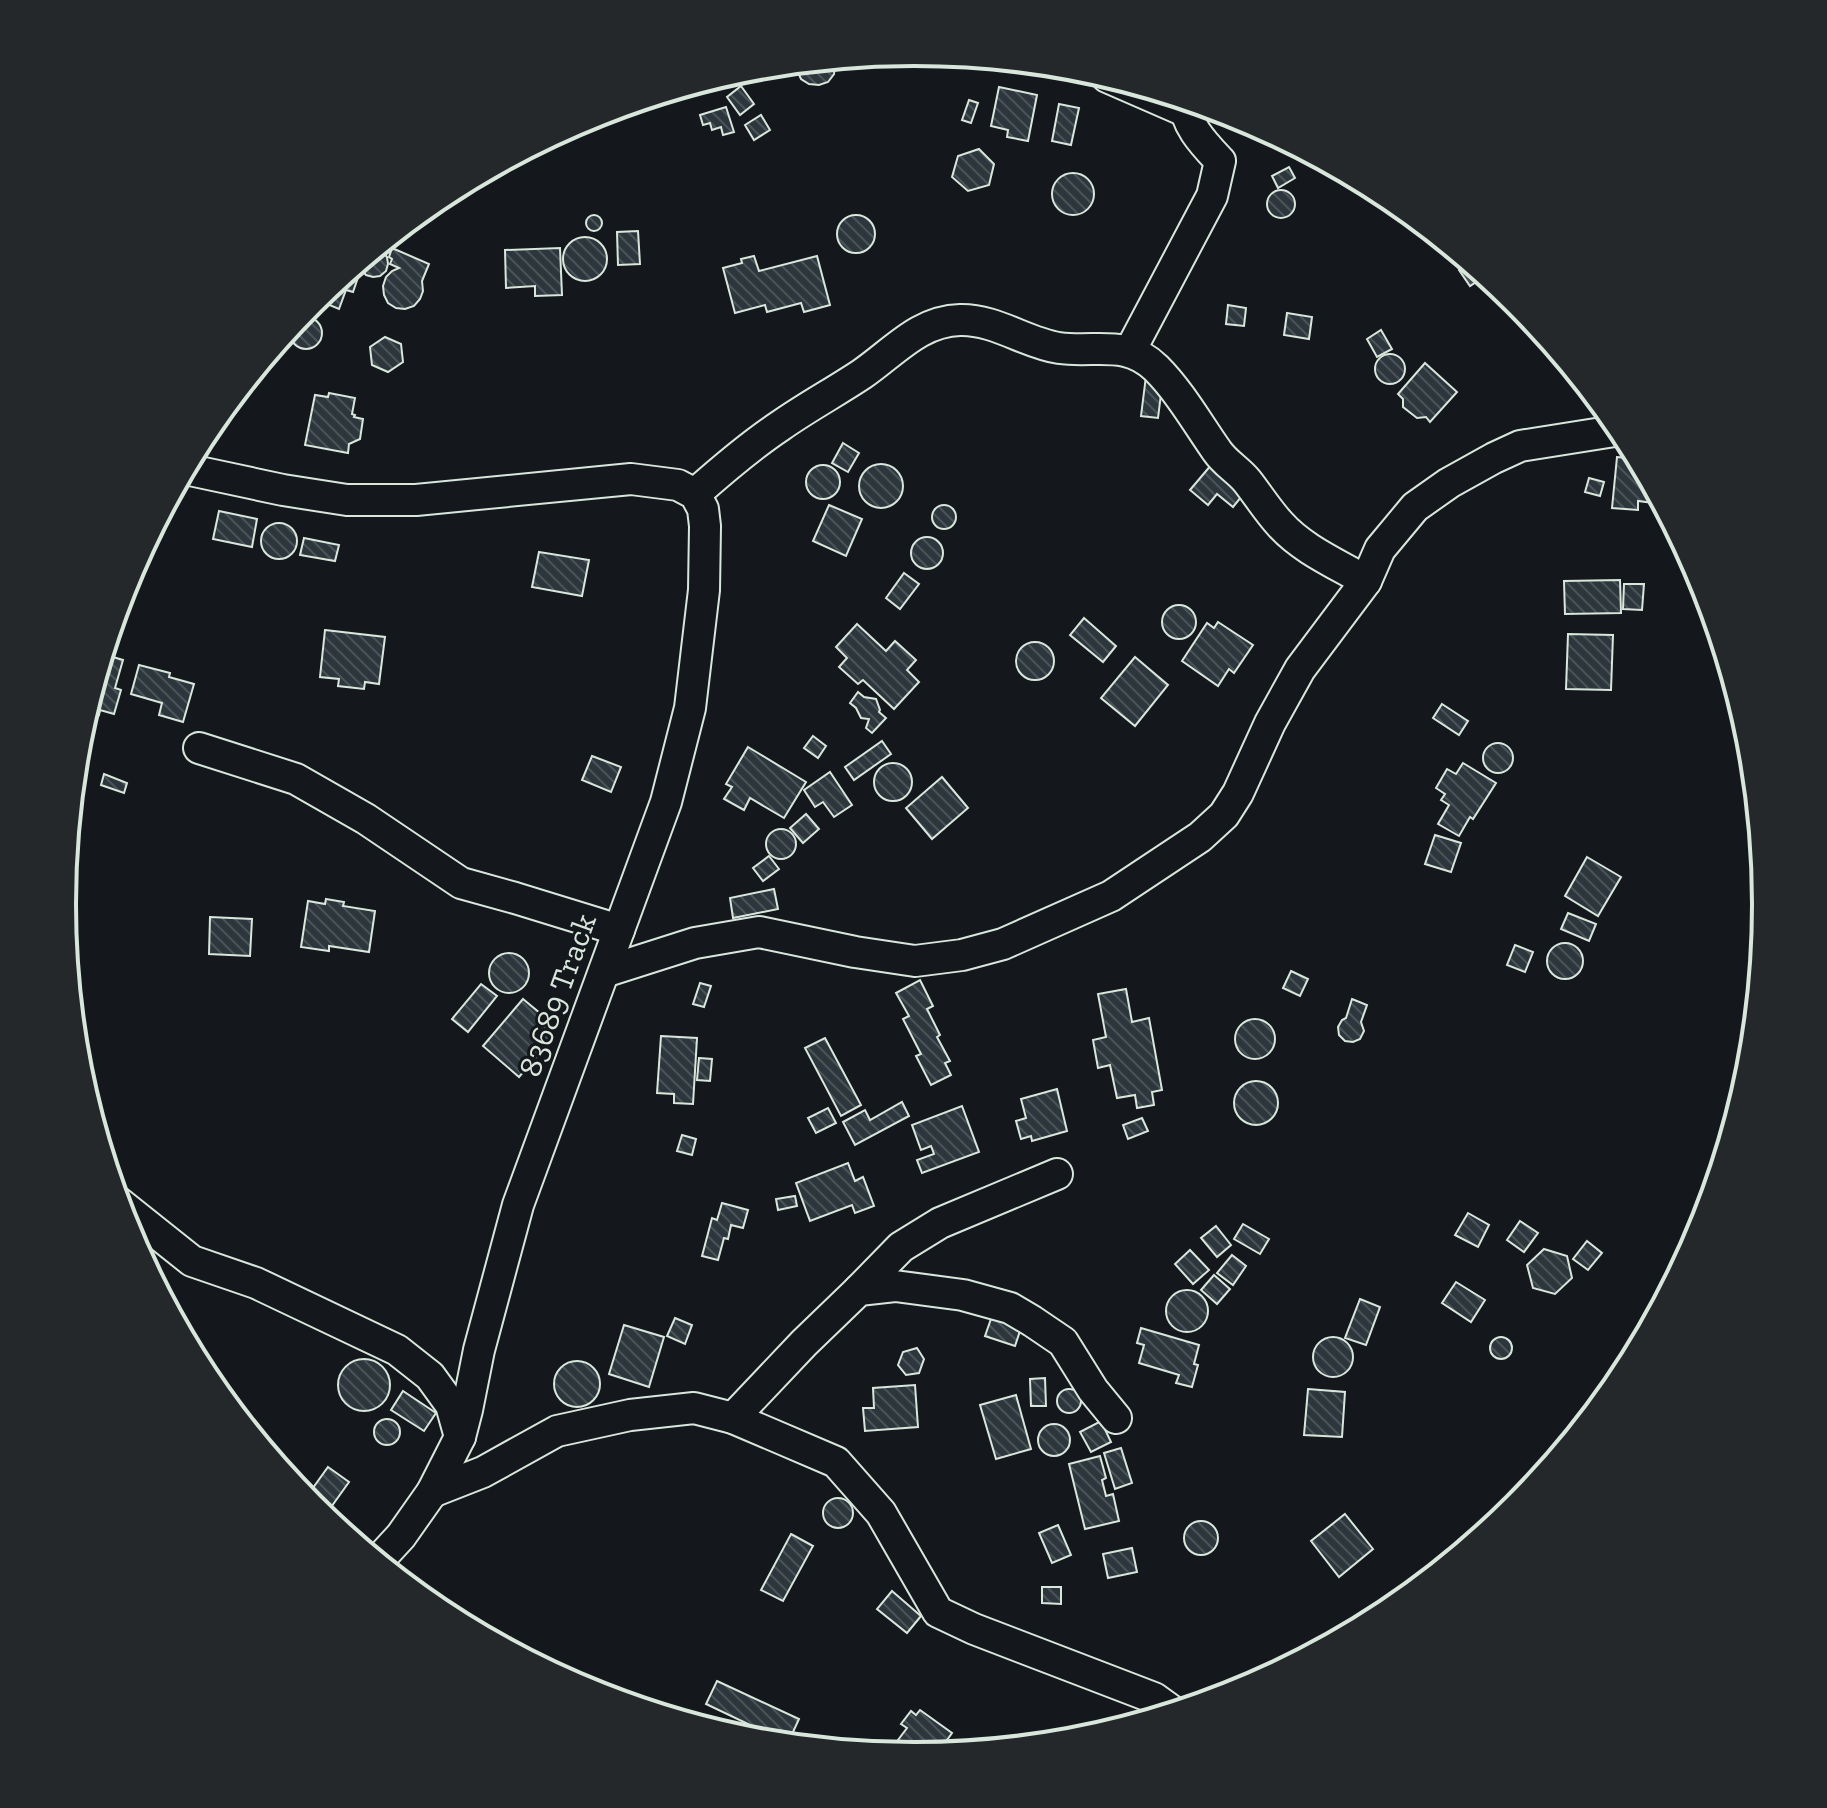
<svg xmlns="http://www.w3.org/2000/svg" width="1827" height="1808" font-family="'Zilla Slab',serif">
<defs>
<pattern id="building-back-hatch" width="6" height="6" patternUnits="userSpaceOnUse" patternTransform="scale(2)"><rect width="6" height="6" fill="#2c363c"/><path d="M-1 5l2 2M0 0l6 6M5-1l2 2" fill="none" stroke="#4a5358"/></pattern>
</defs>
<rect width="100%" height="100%" fill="#14181c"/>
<g fill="url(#building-back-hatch)" stroke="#d8e6dc" stroke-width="2">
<polygon points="833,60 835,64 834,74 828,82 819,85 809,84 801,79 797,70 798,63"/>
<polygon points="741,86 754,104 740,115 727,97"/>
<polygon points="999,87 1037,95 1028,141 1007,137 1008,130 991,126"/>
<polygon points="969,100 978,103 971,123 962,120"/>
<polygon points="1059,104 1079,108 1071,145 1052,141"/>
<polygon points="726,107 734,132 723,135 721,127 712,130 710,123 703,125 700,115"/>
<polygon points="761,115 770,130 754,140 745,125"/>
<polygon points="979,149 994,164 989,185 968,191 952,177 958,156"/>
<polygon points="1289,167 1295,178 1278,188 1272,176"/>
<circle cx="1073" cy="194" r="21"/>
<circle cx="1281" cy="204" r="14"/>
<circle cx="856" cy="234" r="19"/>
<circle cx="594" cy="223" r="8"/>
<polygon points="638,231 640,264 618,265 617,232"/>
<circle cx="585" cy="259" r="22"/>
<polygon points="392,248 429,264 422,281 423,291 420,299 414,306 405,309 396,308 388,303 384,295 383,286 386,277 392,271 399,268 390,264 392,259 389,257"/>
<polygon points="560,248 562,295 535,296 535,286 506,288 505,250"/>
<polygon points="376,249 382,251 387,257 388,264 386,271 380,276 373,277 366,275 361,269 359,262"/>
<polygon points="754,256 759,271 817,256 830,305 804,312 801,303 767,312 765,305 735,313 723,268 742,263 741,259"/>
<polygon points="360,261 363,263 353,292 346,290 339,309 315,299"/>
<polygon points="1469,263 1485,276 1470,286 1459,270"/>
<polygon points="1228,305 1246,308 1244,326 1226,324"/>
<polygon points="1287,313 1312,317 1309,339 1284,335"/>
<circle cx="306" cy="333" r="16"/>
<polygon points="1381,330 1392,349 1377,357 1367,339"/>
<polygon points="385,337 401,344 403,362 388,372 372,365 370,347"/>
<circle cx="1390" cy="369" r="15"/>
<polygon points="1425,363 1457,392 1430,422 1426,417 1417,418 1403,407 1403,399 1398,394"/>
<polygon points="1146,376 1163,378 1158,418 1141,416"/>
<polygon points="329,393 355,398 352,414 355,415 354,417 363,419 360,439 349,444 348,453 305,445 315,395 328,397"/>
<polygon points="843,443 859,453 848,472 832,463"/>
<polygon points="1617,457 1637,459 1661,504 1638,501 1638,510 1612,508"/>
<polygon points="1212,464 1246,491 1233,507 1217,494 1208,505 1190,490"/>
<circle cx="881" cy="486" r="22"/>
<circle cx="823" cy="482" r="17"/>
<polygon points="1589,478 1604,482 1600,496 1585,492"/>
<polygon points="829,505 862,519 846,556 813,541"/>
<circle cx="944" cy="517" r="12"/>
<polygon points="219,511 257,519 252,547 213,539"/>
<circle cx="279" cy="541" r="18"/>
<circle cx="927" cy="553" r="16"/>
<polygon points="304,538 339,545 335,561 300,555"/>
<polygon points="539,552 589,560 582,596 532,587"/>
<polygon points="904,573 919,584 900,609 886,598"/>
<polygon points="1620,580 1621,613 1565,614 1564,581"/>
<polygon points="1624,584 1644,584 1642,610 1623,609"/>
<circle cx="1179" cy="622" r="17"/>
<polygon points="1084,618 1116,646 1103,662 1070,635"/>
<polygon points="1218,622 1253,645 1234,673 1229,669 1218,686 1182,661 1207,623 1214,628"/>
<polygon points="857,624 886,651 895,641 916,660 907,670 919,682 894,709 863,680 858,684 839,667 847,658 836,647"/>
<polygon points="325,630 385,637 379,684 365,682 364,689 338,686 339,679 320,677"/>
<polygon points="1568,634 1613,635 1611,690 1566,689"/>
<circle cx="1035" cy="661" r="19"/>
<polygon points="103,654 123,660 115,688 121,690 114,714 100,710 99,715 86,711"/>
<polygon points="1135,657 1168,685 1135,726 1101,698"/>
<polygon points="139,665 170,673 169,677 194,684 183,722 159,715 162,703 131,694"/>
<polygon points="858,692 864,697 876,699 880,710 879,712 886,718 872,733 866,728 869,719 861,718 856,708 850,703"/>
<polygon points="1442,704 1468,721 1459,735 1433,718"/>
<polygon points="813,736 826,746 818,758 804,748"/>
<polygon points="882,741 891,754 854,780 845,767"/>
<circle cx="1498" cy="758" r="15"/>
<polygon points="748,747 806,782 784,818 750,798 744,810 724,799 732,787 726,784"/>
<polygon points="592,756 621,767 611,792 582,780"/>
<circle cx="893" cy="782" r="19"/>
<polygon points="1463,763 1496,783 1473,819 1470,817 1459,836 1438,824 1449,805 1441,800 1445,794 1436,788 1447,769 1456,774"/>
<polygon points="830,772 852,805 834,817 823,802 815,807 804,790"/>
<polygon points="104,774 127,783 124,793 101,785"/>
<polygon points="942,777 968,808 932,839 906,808"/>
<polygon points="806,814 819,829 803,843 790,828"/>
<circle cx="781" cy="844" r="15"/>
<polygon points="1435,835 1461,843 1451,872 1425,864"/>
<polygon points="769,856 779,869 763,881 753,868"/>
<polygon points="1587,857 1621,877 1598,916 1565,896"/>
<polygon points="774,889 778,909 733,918 730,898"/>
<polygon points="326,899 344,902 343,906 375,911 369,952 329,946 329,951 301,947 308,901 325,904"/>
<polygon points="1568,913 1596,924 1589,941 1561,929"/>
<polygon points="210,917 252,919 250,956 209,954"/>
<circle cx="1565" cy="961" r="18"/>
<polygon points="1515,945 1533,952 1525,972 1507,965"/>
<circle cx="509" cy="973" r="20"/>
<polygon points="1291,971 1308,979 1300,996 1283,988"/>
<polygon points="920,980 933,1006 927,1009 940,1035 937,1037 950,1061 945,1063 951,1075 931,1085 916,1056 921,1054 903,1019 909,1016 896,993"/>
<polygon points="700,983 711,986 704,1007 693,1004"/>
<polygon points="481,984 497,996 468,1032 452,1019"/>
<polygon points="1126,989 1132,1022 1149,1018 1162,1090 1152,1092 1154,1105 1137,1108 1135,1095 1117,1098 1110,1065 1098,1068 1093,1040 1106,1037 1098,994"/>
<polygon points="523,999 541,1014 536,1020 554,1036 519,1077 483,1046"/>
<polygon points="1352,999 1367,1005 1361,1022 1364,1031 1360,1039 1353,1042 1345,1041 1339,1035 1338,1027 1342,1020 1346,1018"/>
<circle cx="1255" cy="1039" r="20"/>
<polygon points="661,1036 697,1038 693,1104 674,1103 674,1094 657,1093"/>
<polygon points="825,1038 861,1105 841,1116 805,1048"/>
<polygon points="699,1058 712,1059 710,1081 697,1080"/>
<circle cx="1256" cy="1103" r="22"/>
<polygon points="1057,1089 1067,1131 1032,1141 1031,1136 1021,1139 1016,1121 1026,1118 1021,1099"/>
<polygon points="902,1102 909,1116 855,1145 843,1122 865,1110 870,1120"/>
<polygon points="962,1106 979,1152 922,1173 917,1160 934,1154 931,1146 921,1150 912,1125"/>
<polygon points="828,1108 836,1123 816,1133 808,1118"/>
<polygon points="1142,1118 1148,1131 1128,1139 1123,1125"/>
<polygon points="682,1135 696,1139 692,1155 677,1151"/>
<polygon points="848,1163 855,1181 863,1177 874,1206 855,1213 852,1205 810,1221 796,1183"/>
<polygon points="795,1196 797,1206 778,1210 776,1199"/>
<polygon points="722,1203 748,1210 743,1228 731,1225 728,1239 724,1238 718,1260 702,1256 712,1218 717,1220"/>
<polygon points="1468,1213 1489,1225 1478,1247 1455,1235"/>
<polygon points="1520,1221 1538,1233 1524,1252 1507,1240"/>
<polygon points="1243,1224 1269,1239 1260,1254 1234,1239"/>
<polygon points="1216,1226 1231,1245 1217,1257 1201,1238"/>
<polygon points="1587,1241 1602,1253 1588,1270 1573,1259"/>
<polygon points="1544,1249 1567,1256 1572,1278 1555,1294 1533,1288 1527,1265"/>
<polygon points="1190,1250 1209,1270 1193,1284 1175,1264"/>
<polygon points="1232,1255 1246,1266 1233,1285 1217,1273"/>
<polygon points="1214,1275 1230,1289 1217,1304 1201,1290"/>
<polygon points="1456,1282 1485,1300 1471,1322 1442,1303"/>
<circle cx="1187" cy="1311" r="21"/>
<polygon points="1360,1299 1380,1307 1366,1345 1345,1338"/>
<polygon points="992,1316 1022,1325 1015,1346 985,1336"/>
<polygon points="675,1318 692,1325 685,1344 667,1336"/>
<polygon points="624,1325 664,1337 649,1387 609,1374"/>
<polygon points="1141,1328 1199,1345 1194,1364 1198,1365 1192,1387 1176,1383 1179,1375 1139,1363 1144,1345 1137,1343"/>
<circle cx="1333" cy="1357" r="20"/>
<circle cx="1501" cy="1348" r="11"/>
<polygon points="917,1348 924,1359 919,1373 906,1375 898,1365 903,1352"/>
<circle cx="364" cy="1385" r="26"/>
<circle cx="577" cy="1384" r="23"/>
<polygon points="1045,1378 1046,1406 1031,1406 1030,1379"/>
<polygon points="915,1385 918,1427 865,1431 863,1408 874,1408 873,1388"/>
<circle cx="1069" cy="1401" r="12"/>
<polygon points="1308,1389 1345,1392 1342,1437 1304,1435"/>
<polygon points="403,1391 436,1413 424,1431 391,1410"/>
<polygon points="1016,1395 1031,1449 996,1459 980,1405"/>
<circle cx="387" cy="1432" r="13"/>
<polygon points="1101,1421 1111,1442 1091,1452 1080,1432"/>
<circle cx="1054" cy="1440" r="16"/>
<polygon points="1121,1448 1132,1483 1115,1489 1104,1453"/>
<polygon points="1100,1456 1106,1478 1102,1480 1106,1496 1113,1494 1119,1521 1085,1529 1069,1464"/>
<polygon points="328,1467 349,1482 324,1517 305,1499"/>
<circle cx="838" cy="1513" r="15"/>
<polygon points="1345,1514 1373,1549 1339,1577 1311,1541"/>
<circle cx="1201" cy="1538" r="17"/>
<polygon points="1058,1525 1071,1555 1052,1563 1039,1533"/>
<polygon points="791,1534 813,1546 783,1601 761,1590"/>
<polygon points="1132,1548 1137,1572 1108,1578 1103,1554"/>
<polygon points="1042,1587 1061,1587 1061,1604 1042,1603"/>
<polygon points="892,1591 921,1616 907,1633 877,1609"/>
<polygon points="497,1636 504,1644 511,1638 531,1661 492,1640"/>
<polygon points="717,1681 799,1719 788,1743 706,1704"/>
<polygon points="920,1710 952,1733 937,1754 928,1754 923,1750 919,1755 911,1756 895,1744 907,1728 901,1724 911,1711 916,1715"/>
</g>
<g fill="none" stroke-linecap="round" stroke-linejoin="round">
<g stroke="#d8e6dc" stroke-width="34">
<g id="street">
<polyline points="1107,77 1185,111"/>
<path d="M1130,351L1212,196L1220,161C1205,145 1184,124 1185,100"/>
<polyline points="185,469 283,490 347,500 416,500 631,479 678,485 695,494 703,509 705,526 704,590 690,708 666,802 518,1205 479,1350 467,1410 460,1437 432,1492 401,1536 378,1561"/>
<polyline points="1366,581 1380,549 1415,507 1449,483 1494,458 1520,446 1621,430"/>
<polyline points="199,748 296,779 366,819 461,883 515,898 619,930"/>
<path d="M604,972L695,943L759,932L855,952L915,961L962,955L1003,944L1111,896L1200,837L1224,815L1238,793L1270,723L1300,669L1366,581C1337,564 1302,549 1280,524C1268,511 1258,495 1247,481C1238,470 1225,463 1217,451C1198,424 1180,392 1156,368C1126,339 1096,353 1059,348C1026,343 995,319 960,320C919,321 894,352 862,374C835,392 807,407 780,426C750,446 722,470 695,494"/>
<polyline points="118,1202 192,1261 256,1283 397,1350 430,1376 451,1405 460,1437"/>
<polyline points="859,1290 901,1247 940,1223 1057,1174"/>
<polyline points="733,1418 804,1343 859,1290 895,1286 963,1295 1010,1308 1032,1321 1063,1342 1093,1390 1116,1418"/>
<polyline points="432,1492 483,1472 557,1431 630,1415 694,1408 733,1418 836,1462 881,1513 938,1612 974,1629 1154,1698 1172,1711"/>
</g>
</g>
<use href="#street" stroke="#14181c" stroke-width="30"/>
</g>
<g text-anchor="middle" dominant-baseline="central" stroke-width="6" stroke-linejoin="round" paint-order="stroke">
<g font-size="32" fill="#d8e6dc" stroke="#14181c">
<text transform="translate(557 995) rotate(-70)">83689 Track</text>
</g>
</g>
<path d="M0 0H1827V1808H0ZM76 904a838 838 0 1 1 1676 0a838 838 0 1 1-1676 0Z" fill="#24282b" fill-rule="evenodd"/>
<path fill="none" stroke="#d8e6dc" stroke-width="4" d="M76 904a838 838 0 1 1 1676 0a838 838 0 1 1-1676 0Z"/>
</svg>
